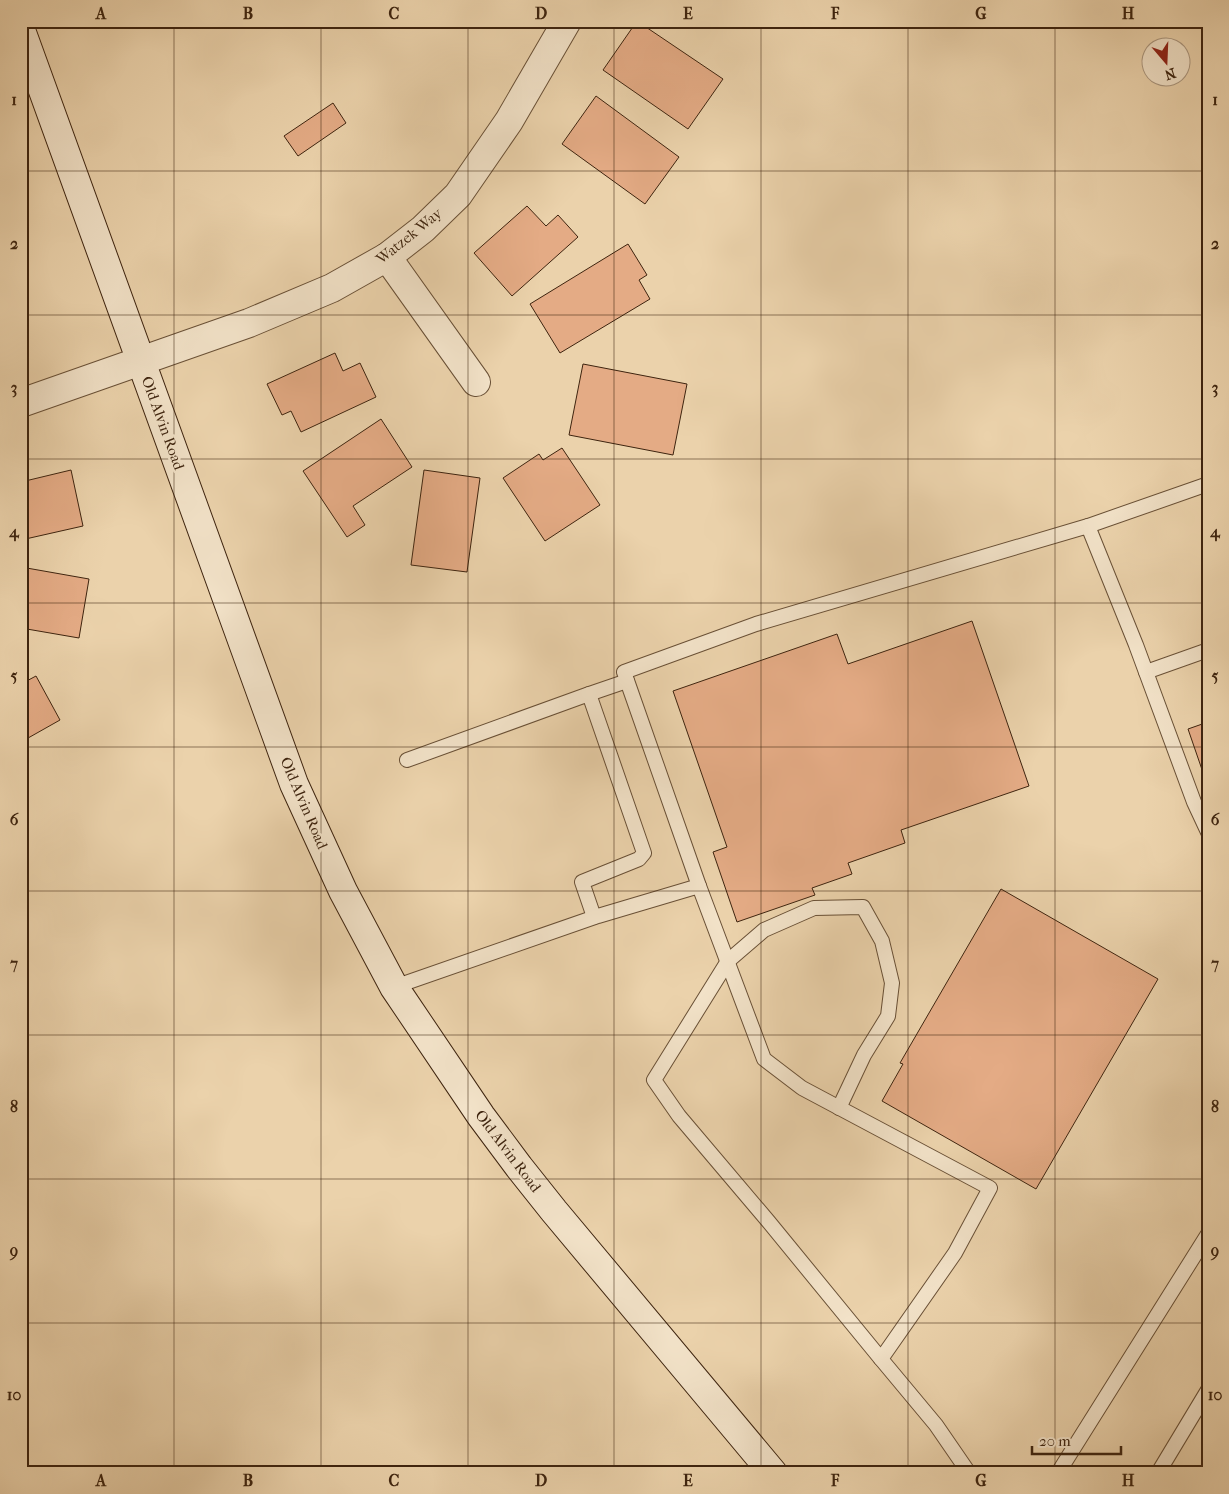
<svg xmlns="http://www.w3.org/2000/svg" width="1229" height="1494" font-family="'IM FELL French Canon',serif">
<rect width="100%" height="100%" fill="#ebd2ab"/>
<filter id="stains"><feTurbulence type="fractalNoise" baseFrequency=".004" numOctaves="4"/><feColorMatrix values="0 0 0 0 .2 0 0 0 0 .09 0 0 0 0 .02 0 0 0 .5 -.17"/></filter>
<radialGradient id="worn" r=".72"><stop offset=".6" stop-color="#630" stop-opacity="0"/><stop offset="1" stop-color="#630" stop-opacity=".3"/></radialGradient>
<g fill="#e4ab85" stroke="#3e240f">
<polygon points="637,21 723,79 688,129 603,70"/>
<polygon points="596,96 679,157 645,204 562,144"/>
<polygon points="333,103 346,123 298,156 284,136"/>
<polygon points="527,206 546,226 558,215 578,237 512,296 474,253"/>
<polygon points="628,244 647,275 639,280 650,299 560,353 530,304"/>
<polygon points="335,353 343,371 360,363 376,397 301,432 291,411 282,415 267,384"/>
<polygon points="583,364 687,384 673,455 569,435"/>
<polygon points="381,419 412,467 353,506 365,525 347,537 303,471"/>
<polygon points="562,448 600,505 545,541 503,478 539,454 543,460"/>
<polygon points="71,470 83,526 21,540 21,482"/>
<polygon points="424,470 480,478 467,572 411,565"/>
<polygon points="21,567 89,579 79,638 21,628"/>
<polygon points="972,621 1029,786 901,830 905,843 848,863 852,874 812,888 815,895 737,922 713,852 727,847 673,691 837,634 848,664"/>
<polygon points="36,676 60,720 21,742 21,684"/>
<polygon points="1208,722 1208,787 1188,729"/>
<polygon points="1001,889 1158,979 1036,1189 882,1101 903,1064 900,1063"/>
<polygon points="21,1468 53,1471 53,1473 21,1473"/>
</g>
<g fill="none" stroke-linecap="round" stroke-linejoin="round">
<g stroke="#695036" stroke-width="16">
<g id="lane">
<polyline points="1088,526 1208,484"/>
<polyline points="1146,672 1208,650"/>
<polyline points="589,694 627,681"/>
<polyline points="407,760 589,694 644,853 639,859 582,882 594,917"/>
<polyline points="699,886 624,672 756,624 1088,526 1136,645 1194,802 1208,832"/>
<polyline points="394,987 598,916 699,886 764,1059 802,1088 990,1188 955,1253 881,1359 936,1425 969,1473"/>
<polyline points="839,1108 864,1055 888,1016 892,983 882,941 863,907 814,908 764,930 728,961 654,1080 679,1116 768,1221 881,1359"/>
<polyline points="1058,1473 1208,1234"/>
<polyline points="1158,1473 1208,1390"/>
</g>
</g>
<g stroke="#695036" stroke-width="30">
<g id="street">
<polyline points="387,257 476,382"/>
<polyline points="21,403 249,323 332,288 387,257 423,229 458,195 509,121 567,21"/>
</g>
</g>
<g stroke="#3e240f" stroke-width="30">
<polyline id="secondary" points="21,30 294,784 343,891 394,987 481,1116 519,1167 554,1211 773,1473"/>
</g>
<use href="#lane" stroke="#f2e2c8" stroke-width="14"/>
<use href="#street" stroke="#f2e2c8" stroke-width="28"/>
<use href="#secondary" stroke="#f2e2c8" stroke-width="28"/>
</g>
<path fill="none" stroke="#3e240f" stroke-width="1" stroke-opacity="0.55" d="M174,21V1473M321,21V1473M468,21V1473M614,21V1473M761,21V1473M908,21V1473M1055,21V1473M21,171H1208M21,315H1208M21,459H1208M21,603H1208M21,747H1208M21,891H1208M21,1035H1208M21,1179H1208M21,1323H1208"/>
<g text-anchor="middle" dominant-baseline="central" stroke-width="5" stroke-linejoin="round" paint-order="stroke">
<g font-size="15" fill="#3e240f" stroke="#f2e2c8">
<text transform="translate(409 236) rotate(-39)">Watzek Way</text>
<text transform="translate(163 423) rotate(70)">Old Alvin Road</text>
<text transform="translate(304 803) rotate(67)">Old Alvin Road</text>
<text transform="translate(508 1151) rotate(53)">Old Alvin Road</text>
</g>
</g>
<rect width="1229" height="1494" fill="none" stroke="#ebd2ab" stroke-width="55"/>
<g transform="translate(1166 62) rotate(161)"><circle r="24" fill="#f2e2c8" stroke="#aa967e"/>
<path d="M0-4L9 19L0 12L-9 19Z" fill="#8f2418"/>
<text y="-8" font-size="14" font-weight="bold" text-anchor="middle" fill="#3e240f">N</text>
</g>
<path d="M1032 1446v8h89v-8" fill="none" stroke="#3e240f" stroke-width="2.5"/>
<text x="1039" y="1446" font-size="15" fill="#3e240f" stroke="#f2e2c8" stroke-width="4" paint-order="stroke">20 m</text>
<rect x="28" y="28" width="1174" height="1438" fill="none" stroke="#3e240f" stroke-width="2"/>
<g font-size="16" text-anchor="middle" font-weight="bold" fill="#3e240f">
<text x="101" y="19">A</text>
<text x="248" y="19">B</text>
<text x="394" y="19">C</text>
<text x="541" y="19">D</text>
<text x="688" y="19">E</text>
<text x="835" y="19">F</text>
<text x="981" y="19">G</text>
<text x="1128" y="19">H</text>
<text x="14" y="105">1</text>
<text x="1215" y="105">1</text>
<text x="14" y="249">2</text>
<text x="1215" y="249">2</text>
<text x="14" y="393">3</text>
<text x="1215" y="393">3</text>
<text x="14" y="537">4</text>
<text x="1215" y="537">4</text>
<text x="14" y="681">5</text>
<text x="1215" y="681">5</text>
<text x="14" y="825">6</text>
<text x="1215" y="825">6</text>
<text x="14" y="969">7</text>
<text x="1215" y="969">7</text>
<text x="14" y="1112">8</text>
<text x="1215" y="1112">8</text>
<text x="14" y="1256">9</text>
<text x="1215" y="1256">9</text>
<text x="14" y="1400">10</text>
<text x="1215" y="1400">10</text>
<text x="101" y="1486">A</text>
<text x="248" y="1486">B</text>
<text x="394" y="1486">C</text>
<text x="541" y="1486">D</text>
<text x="688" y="1486">E</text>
<text x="835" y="1486">F</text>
<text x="981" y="1486">G</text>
<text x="1128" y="1486">H</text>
</g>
<rect width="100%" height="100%" filter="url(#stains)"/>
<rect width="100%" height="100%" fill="url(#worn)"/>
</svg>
